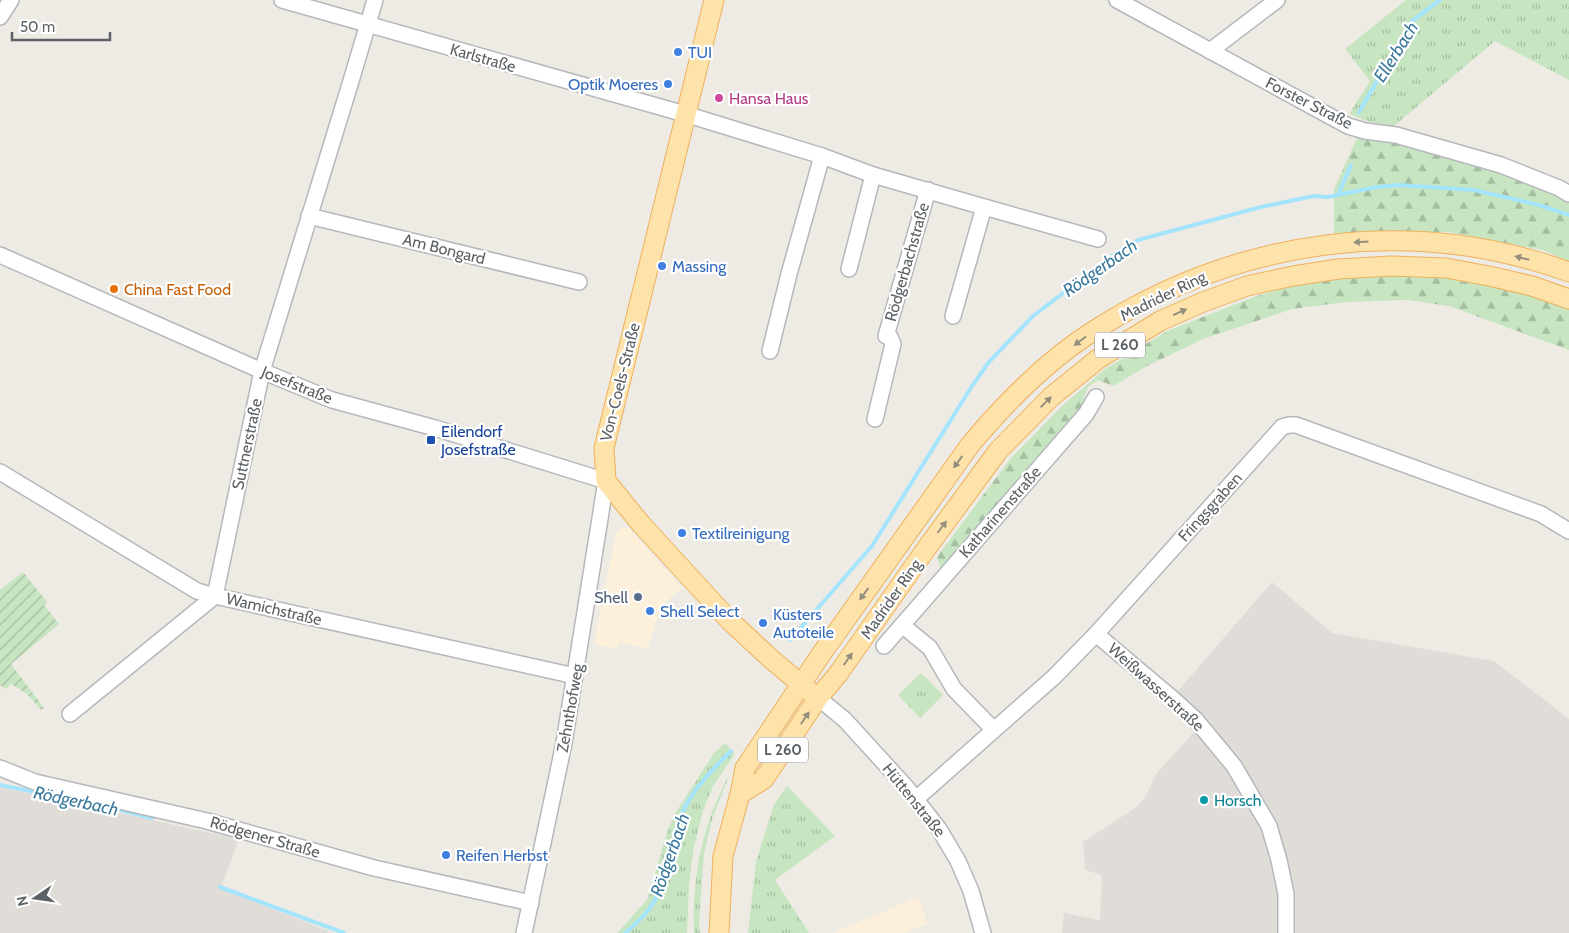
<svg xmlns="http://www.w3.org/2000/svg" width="1569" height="933" font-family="Cabin,sans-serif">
<defs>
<pattern id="grass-tufts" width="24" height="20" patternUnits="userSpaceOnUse" patternTransform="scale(1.25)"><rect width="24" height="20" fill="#c7e5c1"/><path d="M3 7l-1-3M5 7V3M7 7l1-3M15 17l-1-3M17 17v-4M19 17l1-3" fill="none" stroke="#a5bda0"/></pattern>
<pattern id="forest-firs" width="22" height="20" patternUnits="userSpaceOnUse" patternTransform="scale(1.25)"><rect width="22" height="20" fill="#c7e5c1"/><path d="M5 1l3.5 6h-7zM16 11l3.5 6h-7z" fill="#a5bda0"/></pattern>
<pattern id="garden-furrows" width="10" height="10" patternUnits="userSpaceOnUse" patternTransform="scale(1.25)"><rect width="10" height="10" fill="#c7e5c1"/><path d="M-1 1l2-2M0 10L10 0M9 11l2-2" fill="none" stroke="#a5bda0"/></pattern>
</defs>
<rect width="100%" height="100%" fill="#eeebe4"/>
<g fill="#fdf0db">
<polygon points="621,528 629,528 682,588 661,606 648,648 620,643 616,649 594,644 615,538 617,532"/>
<polygon points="918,897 928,924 904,933 833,933"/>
</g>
<g fill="#e0ddd9">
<polygon points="1272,582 1332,633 1494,661 1569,719 1569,933 1062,933 1064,913 1100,920 1102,875 1085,870 1083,842 1135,808 1146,796 1156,774 1206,719 1177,692"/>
<polygon points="0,787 239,839 221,888 333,933 0,933"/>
</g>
<g fill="url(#grass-tufts)">
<polygon points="1406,0 1569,0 1569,80 1495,41 1394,126 1370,122 1349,114 1370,81 1345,49"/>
<polygon points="921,673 943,695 920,718 898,695"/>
<polygon points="725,743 735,754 713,786 703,811 693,851 689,886 687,933 617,933 647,900 668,829 676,812 714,753"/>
<path d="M730,774L712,819L704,854L699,922L700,933H694C692,878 702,823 730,774Z"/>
<polygon points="787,786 835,836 775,880 809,933 748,933 756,862 774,804"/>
</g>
<g fill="url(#forest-firs)">
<polygon points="1357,138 1395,144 1501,171 1569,202 1569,261 1542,250 1448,232 1334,234 1334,189"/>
<path d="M1392,275C1410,276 1428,276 1446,278C1488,283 1529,295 1569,309V350L1449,306L1407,300L1346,302L1292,309L1203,339L1147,366L1113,386L1098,380L1088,387L1079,413L941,569L937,557L1011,458L1062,406L1105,369L1167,331L1254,297L1294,285L1340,278Z"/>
</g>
<polygon fill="url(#garden-furrows)" points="23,572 47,602 44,605 59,624 11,664 44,708 41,710 27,694 11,684 6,689 0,685 0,590"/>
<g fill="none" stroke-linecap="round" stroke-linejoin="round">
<g stroke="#a5e4fd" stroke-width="4">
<polyline points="1359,112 1412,21 1440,0"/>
<polyline points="1338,195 1351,165"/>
<polyline points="790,640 872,546 972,386 989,362 1033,316 1121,249 1138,240 1261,207 1314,196 1328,197 1377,187 1398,185 1474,190 1539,205 1569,215"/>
<polyline points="0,785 104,806 152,818"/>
<polyline points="220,887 344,933"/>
<path d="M625,933C635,925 647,913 654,902C670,874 670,840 683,811C694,788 712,770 731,751"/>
</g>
<g stroke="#b5b8bb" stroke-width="18">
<g id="minor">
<polyline points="282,0 685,114 822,156 873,175 984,207 1098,239"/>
<polyline points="1117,0 1348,126 1365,131 1396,135 1501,165 1559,188 1569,194"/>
<polyline points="0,17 11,0"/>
<polyline points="1210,51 1277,0"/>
<polyline points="309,216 579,282"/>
<polyline points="0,255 262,371 332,400 435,428 606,481 564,743 524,933"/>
<polyline points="849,269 873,175"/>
<polyline points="953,316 984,207"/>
<polyline points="770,351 789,274 822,156"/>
<polyline points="875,419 893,344 890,337 886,336 928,190"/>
<polyline points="0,472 197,591 215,596 575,676"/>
<polyline points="902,625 930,648 954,689 994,730"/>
<polyline points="1096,634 1173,699 1196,720 1234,766 1269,826 1279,860 1286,894 1286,933"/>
<polyline points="884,646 1086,414 1096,397"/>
<polyline points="811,692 845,720 907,788 939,829 958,861 971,891 983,933"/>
<polyline points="70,714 215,596 262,371 351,81 375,0"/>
<polyline points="0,768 35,782 207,821 374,868 531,903"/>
<polyline points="916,799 1054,677 1096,634 1282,427 1289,425 1296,425 1541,514 1569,531"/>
</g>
</g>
<g stroke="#efb05d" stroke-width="21">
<g id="major">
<polyline points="714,0 604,448 606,481 641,524 729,620 770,658 809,691"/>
<polyline points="740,794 764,779 818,698 838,674 926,549 998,451 1051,397 1098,359 1160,321 1203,302 1247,286 1293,276 1338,269 1392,266 1446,268 1489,276 1532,286 1569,299"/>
<path d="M719,933L723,856L740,794L745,768L822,653L970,445C1006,402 1047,360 1095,330C1237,239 1409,214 1569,272"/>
</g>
</g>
<use href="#minor" stroke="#fff" stroke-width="15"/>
<use href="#major" stroke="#fde3aa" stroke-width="19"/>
</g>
<defs><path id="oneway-solid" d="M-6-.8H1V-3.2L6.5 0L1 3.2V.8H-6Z" transform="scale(1.25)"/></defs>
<g fill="#948e7d">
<use href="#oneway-solid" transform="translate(1361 242) rotate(177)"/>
<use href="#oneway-solid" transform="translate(1522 258) rotate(-166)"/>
<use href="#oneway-solid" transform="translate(1180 312) rotate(-24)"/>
<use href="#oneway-solid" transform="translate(1080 341) rotate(143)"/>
<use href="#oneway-solid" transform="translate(1046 402) rotate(-45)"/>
<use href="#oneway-solid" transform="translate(958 462) rotate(126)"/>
<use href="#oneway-solid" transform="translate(942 527) rotate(-53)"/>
<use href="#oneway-solid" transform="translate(864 594) rotate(126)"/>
<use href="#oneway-solid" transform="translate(848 659) rotate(-55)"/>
<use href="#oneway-solid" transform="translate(805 718) rotate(-56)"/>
</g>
<g fill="#3f7fe0" stroke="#fff" stroke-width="2">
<circle cx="678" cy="52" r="5"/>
<circle cx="668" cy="84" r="5"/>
<circle cx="662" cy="266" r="5"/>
<circle cx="682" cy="533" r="5"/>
<circle cx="650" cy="611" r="5"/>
<circle cx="763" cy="623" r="5"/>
<circle cx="446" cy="855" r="5"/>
</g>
<circle fill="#d1479c" stroke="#fff" stroke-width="2" cx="719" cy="98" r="5"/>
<circle fill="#e8710a" stroke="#fff" stroke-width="2" cx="114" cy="289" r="5"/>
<rect fill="#1a4fb4" stroke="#fff" stroke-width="2" x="426" y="435" width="10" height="10" rx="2.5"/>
<circle fill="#5c6f8a" stroke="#fff" stroke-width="2" cx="638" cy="597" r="5"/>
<circle fill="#0f9aa8" stroke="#fff" stroke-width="2" cx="1204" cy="800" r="5"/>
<g text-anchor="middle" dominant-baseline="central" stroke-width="4.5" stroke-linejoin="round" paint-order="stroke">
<g fill="#fff" stroke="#8d9093" stroke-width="1">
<rect x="1095" y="332.5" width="50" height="25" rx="4"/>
<rect x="758" y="737.5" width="50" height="25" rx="4"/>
</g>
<g font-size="15" font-weight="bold" fill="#5c6165">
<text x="1120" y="345">L 260</text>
<text x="783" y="750">L 260</text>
</g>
<g font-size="16" fill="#366cbe" stroke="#fff" text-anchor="start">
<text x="688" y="52">TUI</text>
<text x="658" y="84" text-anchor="end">Optik Moeres</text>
<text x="672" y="266">Massing</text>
<text x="692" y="533">Textilreinigung</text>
<text x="660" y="611">Shell Select</text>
<text x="773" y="614">Küsters<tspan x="773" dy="18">Autoteile</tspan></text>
<text x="456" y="855">Reifen Herbst</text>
</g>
<g font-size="16" fill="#5c6165" stroke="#fff">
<text transform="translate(483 58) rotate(16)">Karlstraße</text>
<text transform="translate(1309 103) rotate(27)">Forster Straße</text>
<text transform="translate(444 249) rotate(14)">Am Bongard</text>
<text transform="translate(907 262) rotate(-74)">Rödgerbachstraße</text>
<text transform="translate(1163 296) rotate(-26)">Madrider Ring</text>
<text transform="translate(620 382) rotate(-76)">Von-Coels-Straße</text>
<text transform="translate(297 385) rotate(22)">Josefstraße</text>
<text transform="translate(247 444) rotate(-78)">Suttnerstraße</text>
<text transform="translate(1210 507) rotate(-48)">Fringsgraben</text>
<text transform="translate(1000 512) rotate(-49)">Katharinenstraße</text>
<text transform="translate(891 599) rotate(-55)">Madrider Ring</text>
<text transform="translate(274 609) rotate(13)">Wamichstraße</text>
<text transform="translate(1156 687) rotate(42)">Weißwasserstraße</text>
<text transform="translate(570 708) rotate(-80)">Zehnthofweg</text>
<text transform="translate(914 800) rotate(51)">Hüttenstraße</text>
<text transform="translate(265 837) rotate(16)">Rödgener Straße</text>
</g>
<g font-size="16" fill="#b23c85" stroke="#fff" text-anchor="start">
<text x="729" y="98">Hansa Haus</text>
</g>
<g font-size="16" fill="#c56008" stroke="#fff" text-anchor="start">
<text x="124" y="289">China Fast Food</text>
</g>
<g font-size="16" fill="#164399" stroke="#fff" text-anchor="start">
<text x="441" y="431">Eilendorf<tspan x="441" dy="18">Josefstraße</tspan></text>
</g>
<g font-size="16" fill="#4e5e75" stroke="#fff" text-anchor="end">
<text x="628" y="597">Shell</text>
</g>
<g font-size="16" fill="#0d838f" stroke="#fff" text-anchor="start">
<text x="1214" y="800">Horsch</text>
</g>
<g font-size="18" font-style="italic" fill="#3d7b9e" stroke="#fff">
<text transform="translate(1396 52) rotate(-58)">Ellerbach</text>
<text transform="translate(1100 268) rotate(-35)">Rödgerbach</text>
<text transform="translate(76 801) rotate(12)">Rödgerbach</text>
<text transform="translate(670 855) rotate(-71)">Rödgerbach</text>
</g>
</g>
<g transform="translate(35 898) rotate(257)" stroke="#ffffff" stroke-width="4" paint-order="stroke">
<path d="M0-4L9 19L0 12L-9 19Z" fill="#5c6165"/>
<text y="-8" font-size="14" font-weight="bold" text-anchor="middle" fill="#5c6165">N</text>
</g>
<path d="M12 32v8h98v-8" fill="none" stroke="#5c6165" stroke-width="2.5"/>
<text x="20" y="32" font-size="15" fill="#5c6165" stroke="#ffffff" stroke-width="4" paint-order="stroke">50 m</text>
</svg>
